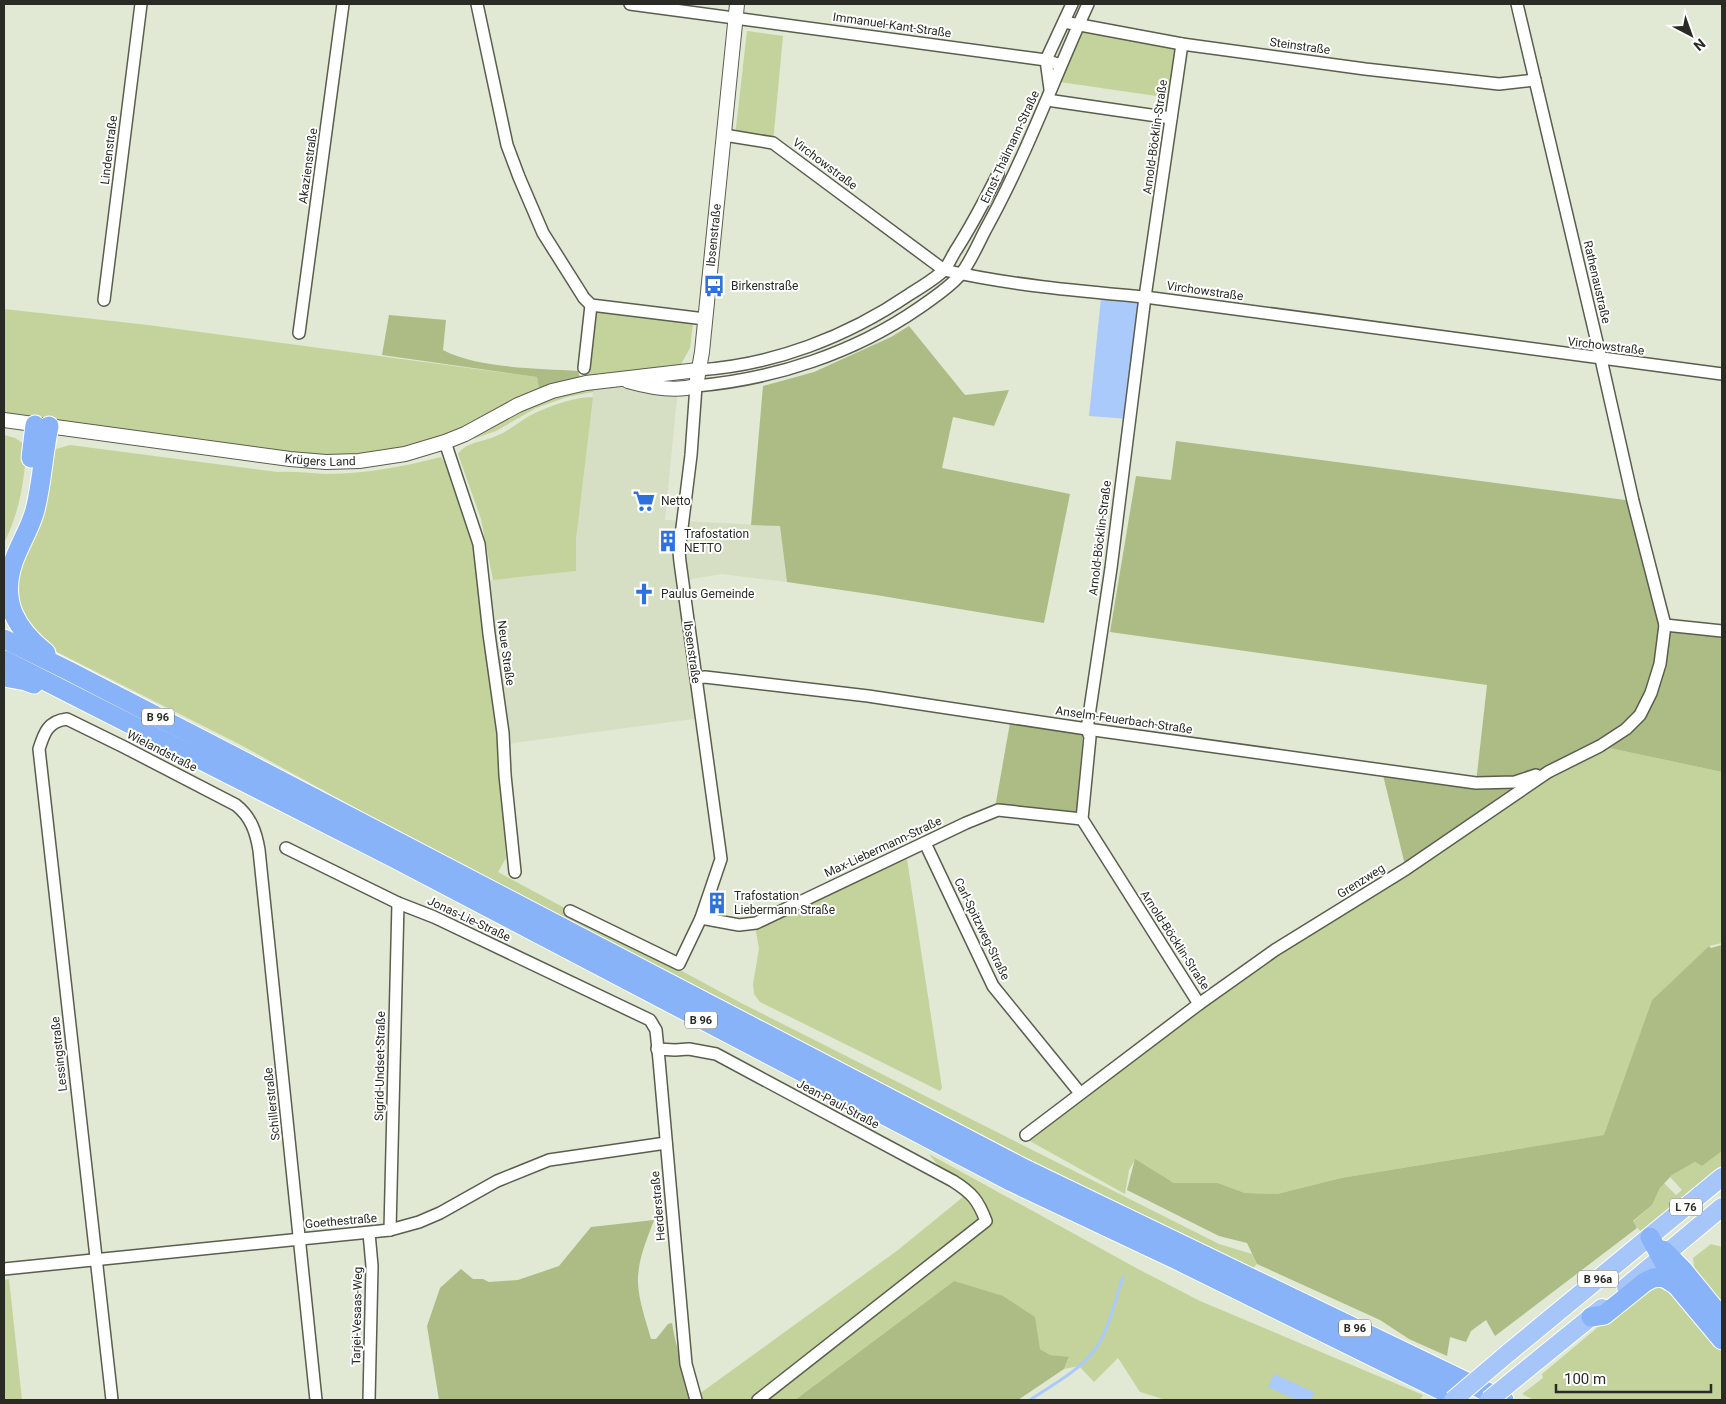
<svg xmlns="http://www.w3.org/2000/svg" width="1726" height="1404" font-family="Roboto,sans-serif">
<rect width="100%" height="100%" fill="#e1e8d4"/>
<polygon fill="#d6dfc4" points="680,367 665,520 780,526 787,582 721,574 680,581 701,718 498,745 478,581 576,571 576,540 595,375"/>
<g fill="#c3d39b">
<polygon points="1081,30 1178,47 1170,98 1060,82"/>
<polygon points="747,31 783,36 773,143 735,136"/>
<polygon points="4,309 148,325 537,377 539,389 446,436 411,446 371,454 317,456 4,415"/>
<polygon points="596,310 693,323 690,348 680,366 587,377 593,313"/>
<polygon points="594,387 593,392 567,397 536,408 496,431 456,445 460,442 538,401"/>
<path d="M593,397L576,540V571L493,580L481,519L458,454C466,442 483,442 496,436C507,432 516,424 526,418C543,408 573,397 593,397Z"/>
<path d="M4,435L15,438L27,446C24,480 20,512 4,543Z"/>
<path d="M70,445L278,472C293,471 309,473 325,474C364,474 402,467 441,457L445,463L473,545L498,745L506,858L498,872L743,1004L1219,1244L1252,1254L1257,1264L1253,1268L1069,1180L372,817L239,744L47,647L27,630L13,585L50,448L56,449Z"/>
<polygon points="1600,746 1722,772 1722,943 1709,946 1652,1000 1605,1135 1341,1178 1277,1194 1245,1193 1218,1183 1174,1183 1135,1160 1129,1170 1125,1194 1019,1135 1026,1135 1199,1004 1548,772"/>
<polygon points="907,859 942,1088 940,1091 760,1002 754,994 753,984 759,949 755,926"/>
<polygon points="1722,1151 1722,1165 1641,1232 1633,1222 1652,1205 1660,1188 1664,1183 1676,1195 1682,1190 1670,1177 1672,1175 1695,1162 1702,1166"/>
<polygon points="929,1154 1138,1269 1200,1301 1423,1395 1420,1400 1166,1400 1140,1392 1118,1358 1094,1382 1079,1366 1064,1369 1069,1358 1050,1355 1040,1349 954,1281 795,1400 691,1400 898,1250 963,1197"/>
<polygon points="1711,1244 1722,1247 1722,1400 1534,1400 1522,1394 1543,1378 1542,1374 1647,1286 1695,1272 1693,1258"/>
<polygon points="9,1279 22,1400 4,1400 4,1280"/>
</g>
<g fill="#acbc84">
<path d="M389,315L446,320L443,350C479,369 538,368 578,371L580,378L539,389L537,377L382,355Z"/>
<polygon points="909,326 965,395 1009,390 994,426 953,417 942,468 1070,494 1044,623 876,595 787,582 780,526 751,525 763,386 814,372 891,337"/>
<polygon points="1176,441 1633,501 1665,625 1722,631 1722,772 1600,746 1548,772 1406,869 1382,771 1476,783 1487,685 1110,632 1136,476 1171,480"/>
<polygon points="1010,723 1083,734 1076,817 995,808"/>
<polygon points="1722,945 1722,1151 1702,1166 1695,1162 1672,1175 1660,1188 1652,1205 1633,1221 1637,1228 1495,1336 1486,1320 1471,1331 1466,1342 1450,1337 1447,1356 1409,1339 1380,1320 1257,1264 1247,1243 1219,1236 1127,1190 1135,1159 1174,1183 1218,1183 1245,1193 1277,1194 1341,1178 1604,1135 1652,1000 1709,946 1711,948"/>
<path d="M654,1220C647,1239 639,1257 638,1277C637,1297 646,1320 651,1339H656L668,1324L672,1323L675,1339L691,1400H439L427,1326L440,1288L461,1269L473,1279H483L489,1282L518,1280L559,1266L591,1227Z"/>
<polygon points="954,1281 1003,1296 1035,1317 1040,1349 1050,1355 1069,1357 1064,1369 1018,1400 795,1400"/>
</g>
<g fill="#abcafc">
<polygon points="1101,298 1145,303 1129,419 1089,416"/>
<polygon points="1274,1374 1314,1392 1311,1400 1297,1400 1268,1387"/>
</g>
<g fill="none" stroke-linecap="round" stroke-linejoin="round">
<path stroke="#abcafc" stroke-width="3" d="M1030,1400C1050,1386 1076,1373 1092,1353C1108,1335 1115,1300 1123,1277"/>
<g stroke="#595e4d" stroke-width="14">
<g id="minor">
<polyline points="477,4 507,145 519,177 543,233 584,298 591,305 705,319"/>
<polyline points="630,4 1046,60 1060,65"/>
<polyline points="1064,22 1182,44 1365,69 1499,84 1535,80"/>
<polyline points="1182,44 1145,297 1111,568 1087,729 1090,737 1082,819 1199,1004"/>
<polyline points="1050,89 1046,60 1072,4"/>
<polyline points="1047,100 1171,118"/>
<path d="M724,135L773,143L944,270C1009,285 1078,291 1145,297L1722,374"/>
<polyline points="104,300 141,4"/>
<polyline points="299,333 343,4"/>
<polyline points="584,368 591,305"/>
<path d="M698,370C774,365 847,337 910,294C921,287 935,279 944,270C949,264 952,256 956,250C972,225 985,200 998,174"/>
<polyline points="445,442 479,544 489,634 503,733 505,775 515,872"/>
<polyline points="1665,625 1722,631"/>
<polyline points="696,678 705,677 868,696 1087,729 1476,783 1515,782 1536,775"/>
<polyline points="925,843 993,986 1080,1093"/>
<polyline points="286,848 398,903 434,917 650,1020 656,1030 659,1060 686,1364 696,1400"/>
<path d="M570,911L679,964L701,918L721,859L680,562L679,552L691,455L696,386C775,379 854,353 919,308C933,298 949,288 960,275C970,264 980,239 988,225C1027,154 1054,78 1088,4"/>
<polyline points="701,918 739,925 756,923 966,823 998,810 1082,819"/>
<path d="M657,1049L675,1050L689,1049L716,1054L953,1181C972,1193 978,1200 986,1221L758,1400"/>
<polyline points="1026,1135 1199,1004 1275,950 1406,869 1548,772 1600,746 1626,729 1640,715 1651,693 1660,664 1665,625 1633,501 1601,359 1517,4"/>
<polyline points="390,1230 398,903"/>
<polyline points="4,1269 390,1230 419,1222 440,1213 497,1181 549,1160 666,1143"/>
<path d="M112,1400L39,749C44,733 48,721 67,719L124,747L236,805C251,817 256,832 259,850L316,1400"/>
<polyline points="369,1400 372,1266 369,1233"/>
</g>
</g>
<g stroke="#595e4d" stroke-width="16">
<g id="tertiary">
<path id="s1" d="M628,381C649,387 675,392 696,386L702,352L737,4"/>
<path id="s2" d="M4,420L290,459L326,462L359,461L405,454L445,442L465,434L518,405L552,391L586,383L698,370"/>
</g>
</g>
<g stroke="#fff" stroke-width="20">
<g id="primary">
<polyline points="1626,1287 1722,1207"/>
<polyline points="1507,1354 1722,1177"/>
<polyline points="1527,1369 1602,1308"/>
</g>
</g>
<g stroke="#fff" stroke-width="21">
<g id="trunk">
<polyline points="31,458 35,425"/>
<polyline points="4,639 69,671 247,763 1021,1167 1504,1400"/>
<path d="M46,653C16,629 0,602 13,563C19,545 30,529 35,510C42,483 43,454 49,426"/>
<polyline points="4,660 394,858 1012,1182 1179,1261 1461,1400"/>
<polyline points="4,677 26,681 34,684"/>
<polyline points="1650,1237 1676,1285 1722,1340"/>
<polyline points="1663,1250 1683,1270 1722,1318"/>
<polyline points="1591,1317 1604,1315 1645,1282 1653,1278 1663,1277 1676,1285"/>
</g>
</g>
<use href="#minor" stroke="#fff" stroke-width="11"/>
<use href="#tertiary" stroke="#fff" stroke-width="14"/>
<use href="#primary" stroke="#a6c6fa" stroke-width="18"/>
<use href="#trunk" stroke="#88b3f8" stroke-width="19"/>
<g stroke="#fff" stroke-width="20" stroke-linecap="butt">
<g id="primary-bridge">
<polyline points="1453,1400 1507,1354"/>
<polyline points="1489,1400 1527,1369"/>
</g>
</g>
<use href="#primary-bridge" stroke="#a6c6fa" stroke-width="18"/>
</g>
<defs>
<g id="bus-bare" transform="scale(1.725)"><path d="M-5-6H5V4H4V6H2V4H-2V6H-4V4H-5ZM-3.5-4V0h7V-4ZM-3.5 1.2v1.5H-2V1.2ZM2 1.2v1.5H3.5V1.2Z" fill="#2d71de" stroke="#fff" stroke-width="2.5" paint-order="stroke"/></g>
<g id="supermarket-bare" transform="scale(1.725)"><path d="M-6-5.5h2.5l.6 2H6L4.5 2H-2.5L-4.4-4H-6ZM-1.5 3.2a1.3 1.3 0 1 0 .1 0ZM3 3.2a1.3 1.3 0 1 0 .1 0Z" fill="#2d71de" stroke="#fff" stroke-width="2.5" paint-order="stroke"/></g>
<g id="building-bare" transform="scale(1.725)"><path d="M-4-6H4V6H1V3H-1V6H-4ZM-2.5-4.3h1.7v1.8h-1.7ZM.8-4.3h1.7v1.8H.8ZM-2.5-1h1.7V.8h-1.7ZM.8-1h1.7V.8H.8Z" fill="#2d71de" stroke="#fff" stroke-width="2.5" paint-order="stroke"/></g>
<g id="church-bare" transform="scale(1.725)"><path d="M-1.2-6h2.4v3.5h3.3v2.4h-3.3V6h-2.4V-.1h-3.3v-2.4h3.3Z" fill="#2d71de" stroke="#fff" stroke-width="2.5" paint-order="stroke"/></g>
</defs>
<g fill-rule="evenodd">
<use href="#bus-bare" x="714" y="286"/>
<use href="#supermarket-bare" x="644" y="501"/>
<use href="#building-bare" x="668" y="541"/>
<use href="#church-bare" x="644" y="594"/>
<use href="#building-bare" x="717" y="903"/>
</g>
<g text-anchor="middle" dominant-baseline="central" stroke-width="4" stroke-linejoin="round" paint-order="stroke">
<g fill="#fff" stroke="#696b66" stroke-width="1">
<rect x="142" y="708.5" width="32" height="17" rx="4"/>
<rect x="685" y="1011.5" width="32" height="17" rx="4"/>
<rect x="1670" y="1198.5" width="32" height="17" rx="4"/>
<rect x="1578" y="1270.5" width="40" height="17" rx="4"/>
<rect x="1339" y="1319.5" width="32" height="17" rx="4"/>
</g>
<g font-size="11" font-weight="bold" fill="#292b24">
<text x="158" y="717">B 96</text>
<text x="701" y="1020">B 96</text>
<text x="1686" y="1207">L 76</text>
<text x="1598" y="1279">B 96a</text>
<text x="1355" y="1328">B 96</text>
</g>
<g font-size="12" fill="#292b24" stroke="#fff">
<text transform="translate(892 25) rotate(8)">Immanuel-Kant-Straße</text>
<text transform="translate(1300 46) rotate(8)">Steinstraße</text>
<text transform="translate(1155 137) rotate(-82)">Arnold-Böcklin-Straße</text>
<text transform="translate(1010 147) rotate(-65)">Ernst-Thälmann-Straße</text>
<text transform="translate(109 150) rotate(-83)">Lindenstraße</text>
<text transform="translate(825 164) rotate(37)">Virchowstraße</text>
<text transform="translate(308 166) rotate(-82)">Akazienstraße</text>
<text stroke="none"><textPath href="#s1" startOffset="221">Ibsenstraße</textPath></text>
<text transform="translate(1597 282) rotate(77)">Rathenaustraße</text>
<text transform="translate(1205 291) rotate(8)">Virchowstraße</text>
<text transform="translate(1606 346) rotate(7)">Virchowstraße</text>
<text stroke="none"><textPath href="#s2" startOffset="319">Krügers Land</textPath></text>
<text transform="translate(1100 538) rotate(-83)">Arnold-Böcklin-Straße</text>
<text transform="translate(692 652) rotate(82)">Ibsenstraße</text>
<text transform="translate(506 653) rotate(82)">Neue Straße</text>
<text transform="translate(1124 720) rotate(8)">Anselm-Feuerbach-Straße</text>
<text transform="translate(162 751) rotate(27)">Wielandstraße</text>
<text transform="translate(883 847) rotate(-25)">Max-Liebermann-Straße</text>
<text transform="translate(1361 881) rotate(-32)">Grenzweg</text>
<text transform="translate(469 919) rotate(25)">Jonas-Lie-Straße</text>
<text transform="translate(982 929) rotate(64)">Carl-Spitzweg-Straße</text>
<text transform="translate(1175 940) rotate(57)">Arnold-Böcklin-Straße</text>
<text transform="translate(59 1054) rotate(-96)">Lessingstraße</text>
<text transform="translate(380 1066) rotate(-89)">Sigrid-Undset-Straße</text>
<text transform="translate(272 1104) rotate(-96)">Schillerstraße</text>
<text transform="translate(838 1104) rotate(28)">Jean-Paul-Straße</text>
<text transform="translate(658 1206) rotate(-95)">Herderstraße</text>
<text transform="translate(341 1221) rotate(-5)">Goethestraße</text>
<text transform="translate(357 1316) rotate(-89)">Tarjei-Vesaas-Weg</text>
</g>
<g font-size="12" fill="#292b24" stroke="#fff" text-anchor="start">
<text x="731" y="286">Birkenstraße</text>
<text x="661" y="501">Netto</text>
<text x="684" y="534">Trafostation<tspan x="684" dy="14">NETTO</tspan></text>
<text x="661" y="594">Paulus Gemeinde</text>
<text x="734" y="896">Trafostation<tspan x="734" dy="14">Liebermann Straße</tspan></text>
</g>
</g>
<rect width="1726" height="1404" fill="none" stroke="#292b24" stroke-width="10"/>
<g transform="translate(1691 35) rotate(139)" stroke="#ffffff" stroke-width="4" paint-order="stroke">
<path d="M0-4L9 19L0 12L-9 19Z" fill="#292b24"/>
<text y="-8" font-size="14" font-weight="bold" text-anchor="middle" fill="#292b24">N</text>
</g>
<path d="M1556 1384v8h155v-8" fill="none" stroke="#292b24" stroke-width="2.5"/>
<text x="1564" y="1384" font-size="15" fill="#292b24" stroke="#ffffff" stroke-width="4" paint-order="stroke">100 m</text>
</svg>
